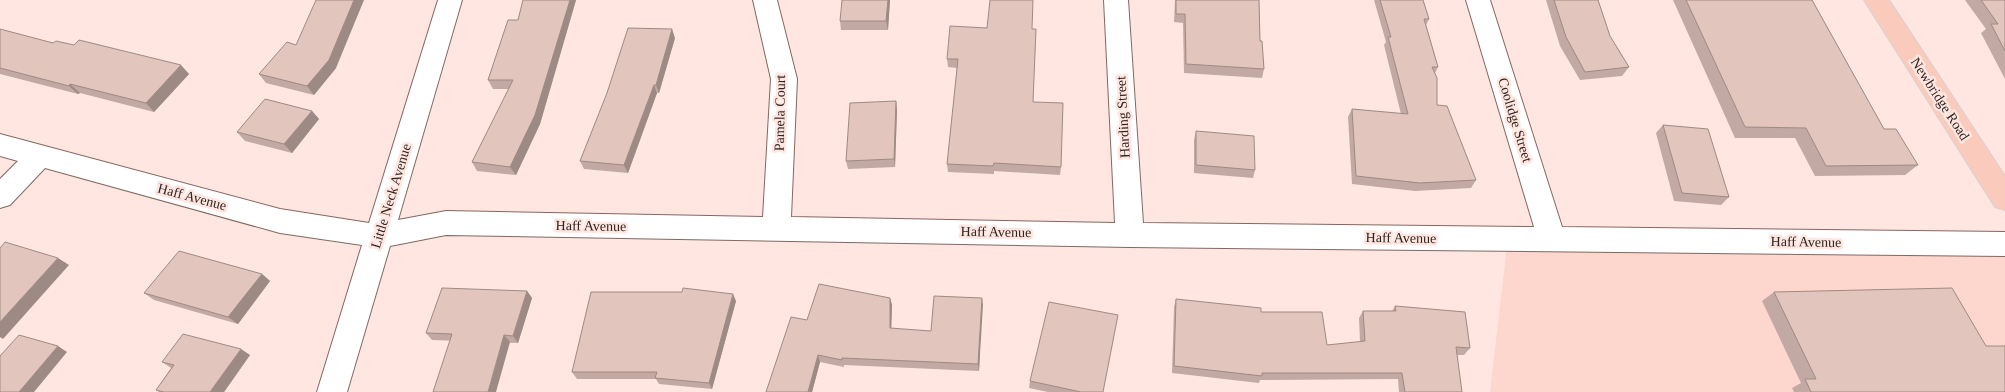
<svg xmlns="http://www.w3.org/2000/svg" width="2005" height="392" font-family="Georgia,serif">
<rect width="100%" height="100%" fill="#ffe6e0"/>
<polygon fill="#fdd7cd" points="1507,246 2005,250 2005,392 1490,392"/>
<g fill="none" stroke-linecap="round" stroke-linejoin="round">
<g stroke="#826861" stroke-width="2">
<polygon id="street" points="438,0 462,0 398,220 446,211 763,217 771,79 753,0 777,0 797,79 791,217 1115,223 1104,0 1128,0 1143,223 1534,227 1466,0 1490,0 1562,227 2005,232 2005,256 1130,247 446,235 390,246 347,392 317,392 362,245 280,233 45,168 10,205 0,208 0,179 18,161 0,156 0,134 280,209 369,223"/>
</g>
<g stroke="#d6d3d3" stroke-width="2">
<polygon id="primary" points="1864,0 1889,0 2005,176 2005,210 1995,207"/>
</g>
<use href="#street" fill="#fff" fill-rule="evenodd"/>
<use href="#primary" fill="#facabd" fill-rule="evenodd"/>
</g>
<g fill="#c2a9a3">
<polygon points="523,0 576,0 540,124 516,175 477,171 472,162 509,89 493,89 488,80 518,20"/>
<polygon points="890,0 888,30 841,30 840,21"/>
<polygon points="1175,0 1259,0 1260,41 1264,69 1262,78 1184,73 1183,23 1174,22"/>
<polygon points="1374,0 1423,0 1429,19 1426,25 1438,67 1435,73 1437,105 1476,180 1471,188 1415,191 1352,184 1348,117 1352,109 1401,114 1384,45 1386,42"/>
<polygon points="1546,0 1598,0 1610,36 1629,67 1622,76 1580,80 1560,46"/>
<polygon points="1673,0 1812,0 1884,129 1918,165 1905,175 1815,176 1795,138 1735,138"/>
<polygon points="1965,0 2005,0 2005,79 1981,33 1986,29"/>
<polygon points="0,29 53,43 189,74 154,112 80,93 78,94 0,74"/>
<polygon points="1032,29 1033,102 1061,167 1060,175 994,171 994,174 948,172 947,164 957,68 948,67 947,59"/>
<polygon points="675,38 659,93 657,93 628,173 584,169 580,161"/>
<polygon points="336,68 314,95 266,83 259,74"/>
<polygon points="896,101 897,110 895,167 848,169 846,161"/>
<polygon points="312,111 319,119 292,153 245,141 237,132"/>
<polygon points="1663,125 1729,197 1721,205 1674,201 1656,133"/>
<polygon points="1196,131 1255,170 1253,178 1194,173 1194,140"/>
<polygon points="262,274 270,281 238,324 154,300 144,293"/>
<polygon points="527,291 532,298 518,343 432,340 426,333"/>
<polygon points="1774,292 1986,346 2005,392 1794,392 1792,388 1801,383 1762,301"/>
<polygon points="890,298 892,305 891,329 931,331 982,298 979,371 844,365 844,367 820,362 812,392 807,320"/>
<polygon points="1176,299 1261,312 1327,345 1360,342 1359,318 1363,311 1392,311 1395,306 1470,348 1464,355 1457,355 1462,392 1399,392 1398,379 1260,380 1259,383 1172,373 1174,307"/>
<polygon points="736,301 712,389 659,384 656,379 577,379 572,372"/>
<polygon points="250,355 224,392 159,392 156,390 171,368 162,362"/>
<polygon points="1030,381 1103,392 1048,392 1029,388"/>
</g>
<g fill="#9e8a84">
<polygon points="354,0 364,0 336,68 314,95 307,86"/>
<polygon points="570,0 576,0 540,124 516,175 510,167"/>
<polygon points="888,0 890,0 888,30 886,21"/>
<polygon points="672,29 675,38 659,93 656,85"/>
<polygon points="181,65 189,74 154,112 146,103"/>
<polygon points="70,84 80,93 78,94 69,86"/>
<polygon points="654,85 657,93 628,173 624,165"/>
<polygon points="896,101 897,110 895,167 894,159"/>
<polygon points="312,111 319,119 292,153 284,144"/>
<polygon points="58,258 69,265 3,339 0,337 0,322"/>
<polygon points="262,274 270,281 238,324 228,317"/>
<polygon points="527,291 532,298 518,343 513,336"/>
<polygon points="733,294 736,301 712,389 709,383"/>
<polygon points="890,298 892,305 891,336 890,328"/>
<polygon points="982,298 983,305 979,371 978,364"/>
<polygon points="504,335 510,342 496,392 488,392"/>
<polygon points="58,346 67,352 34,392 19,392"/>
<polygon points="241,349 250,355 224,392 210,392"/>
<polygon points="818,355 820,362 812,392 808,392"/>
</g>
<g fill="#e2c5bd" stroke="#9e8a84">
<polygon points="316,0 354,0 329,60 307,86 259,74 287,42 296,45"/>
<polygon points="523,0 570,0 535,115 510,167 472,162 513,80 488,80 508,20 518,20"/>
<polygon points="842,0 888,0 886,21 840,21"/>
<polygon points="990,0 1033,0 1032,29 1036,29 1033,102 1063,103 1061,167 994,163 993,166 947,164 958,59 947,59 950,26 987,28"/>
<polygon points="1176,0 1259,0 1260,41 1262,41 1264,69 1186,64 1185,14 1176,14"/>
<polygon points="1380,0 1423,0 1429,19 1424,19 1438,67 1432,67 1437,78 1437,105 1447,106 1476,180 1420,183 1356,176 1352,109 1408,114 1388,37 1391,37"/>
<polygon points="1554,0 1598,0 1610,36 1629,67 1585,72 1566,37"/>
<polygon points="1686,0 1812,0 1884,129 1896,129 1918,165 1826,166 1806,128 1745,127"/>
<polygon points="1981,0 2005,0 2005,51 1991,24 1998,24"/>
<polygon points="628,28 672,29 656,85 654,85 624,165 580,161 607,93"/>
<polygon points="0,29 53,43 56,41 74,45 79,40 181,65 146,103 70,84 69,86 0,68"/>
<polygon points="265,99 312,111 284,144 237,132"/>
<polygon points="896,101 894,159 846,161 850,103"/>
<polygon points="1663,125 1708,129 1729,197 1682,193"/>
<polygon points="1196,131 1254,136 1255,170 1196,165"/>
<polygon points="5,242 58,258 0,322 0,248"/>
<polygon points="179,251 262,274 228,317 144,293"/>
<polygon points="819,284 890,298 890,328 931,331 934,296 982,298 978,364 842,358 842,360 818,355 808,392 766,392 791,317 807,320"/>
<polygon points="442,288 527,291 513,336 504,335 488,392 433,392 452,334 426,333"/>
<polygon points="683,288 733,294 709,383 655,378 657,372 572,372 591,292 682,292"/>
<polygon points="1952,288 1986,346 2005,346 2005,392 1811,392 1805,379 1816,379 1774,292"/>
<polygon points="1176,299 1261,308 1261,312 1322,312 1327,345 1365,341 1363,311 1396,311 1395,306 1465,312 1470,348 1456,347 1462,392 1405,392 1402,373 1262,373 1262,376 1174,366"/>
<polygon points="1049,302 1118,315 1103,392 1081,392 1030,381"/>
<polygon points="183,334 241,349 210,392 164,392 156,390 174,365 162,362"/>
<polygon points="19,335 58,346 19,392 0,392 0,356"/>
</g>
<g text-anchor="middle" dominant-baseline="central" stroke-width="5" stroke-linejoin="round" paint-order="stroke">
<g font-size="14" fill="#302522" stroke="#ffe6e0">
<text transform="translate(1940 99) rotate(57)">Newbridge Road</text>
<text transform="translate(780 113) rotate(-89)">Pamela Court</text>
<text transform="translate(1123 117) rotate(-93)">Harding Street</text>
<text transform="translate(1515 120) rotate(73)">Coolidge Street</text>
<text transform="translate(391 196) rotate(-73)">Little Neck Avenue</text>
<text transform="translate(192 197) rotate(15)">Haff Avenue</text>
<text transform="translate(591 226) rotate(1)">Haff Avenue</text>
<text transform="translate(996 232) rotate(1)">Haff Avenue</text>
<text transform="translate(1401 238) rotate(1)">Haff Avenue</text>
<text transform="translate(1806 242) rotate(1)">Haff Avenue</text>
</g>
</g>
</svg>
